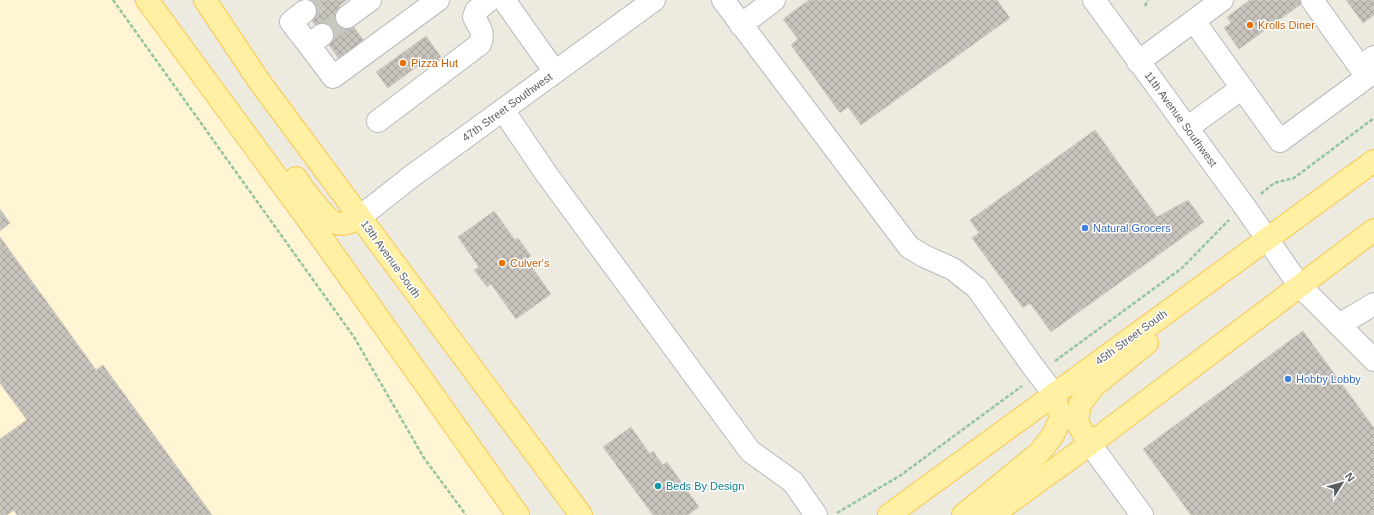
<svg xmlns="http://www.w3.org/2000/svg" width="1374" height="515" font-family="Helvetica,sans-serif">
<defs>
<pattern id="building-cross-hatch" width="8" height="8" patternUnits="userSpaceOnUse"><rect width="8" height="8" fill="#c8c4bd"/><path d="M0 0l8 8M0 8l8-8" fill="none" stroke="#a5a29d"/></pattern>
</defs>
<rect width="100%" height="100%" fill="#edeae0"/>
<polygon fill="#fff4d3" points="0,0 133,0 507,515 0,515"/>
<g fill="url(#building-cross-hatch)" stroke="#d2ccbe">
<polygon points="300,0 347,0 339,6 364,41 339,59 298,1"/>
<polygon points="809,0 997,0 1010,18 861,125 848,107 840,113 791,45 798,39 783,19"/>
<polygon points="1250,0 1302,0 1304,2 1239,49 1224,28 1231,23 1227,17"/>
<polygon points="1346,0 1374,0 1374,15 1363,23"/>
<polygon points="426,36 441,57 427,67 419,56 414,60 419,65 388,88 376,72"/>
<polygon points="1095,130 1157,217 1188,200 1204,222 1051,332 1030,303 1023,308 972,238 979,233 970,220"/>
<polygon points="0,209 10,223 0,231"/>
<polygon points="494,211 515,240 518,238 531,256 526,259 551,294 516,319 491,284 487,287 474,270 479,267 458,237"/>
<polygon points="0,237 96,370 103,365 212,515 17,515 14,510 7,515 0,515 0,439 27,420 0,383"/>
<polygon points="1303,331 1374,428 1374,515 1191,515 1143,449"/>
<polygon points="631,427 650,454 653,451 663,465 667,462 699,507 688,515 653,515 603,447"/>
</g>
<g fill="none" stroke-linecap="round" stroke-linejoin="round">
<g stroke="#c8c7c0" stroke-width="22" stroke-dasharray="22 11" stroke-linecap="butt">
<polyline points="305,11 320,0"/>
<polyline points="322,35 347,17"/>
</g>
<g stroke="#b6b9be" stroke-width="24">
<g id="minor">
<polyline points="504,0 555,72"/>
<polyline points="723,0 909,247 924,256 953,269 977,288 1034,368 1054,394"/>
<polyline points="1094,0 1245,207 1299,285 1374,360"/>
<polyline points="1312,0 1360,67 1374,57"/>
<polyline points="305,11 291,22 309,45"/>
<polyline points="347,17 370,0"/>
<polyline points="741,25 774,0"/>
<polyline points="322,35 309,45 333,77 438,0"/>
<polyline points="1138,62 1222,0"/>
<polyline points="1242,88 1280,141 1367,77 1360,67"/>
<polyline points="503,110 545,172 750,451 793,482 816,515"/>
<path d="M378,121L480,44C485,32 479,28 474,17L476,11L489,0"/>
<polyline points="1187,128 1242,88 1194,21"/>
<polyline points="360,217 412,176 654,0"/>
<polyline points="1339,325 1374,304"/>
<polyline points="1090,444 1142,515"/>
</g>
</g>
<g stroke="#f8c74e" stroke-width="24">
<g id="major">
<polyline points="147,0 326,244 518,515"/>
<polyline points="205,0 259,81 581,515"/>
<path d="M296,178C302,188 326,220 336,223C345,226 353,221 360,217"/>
<polyline points="1090,444 1077,422 1080,404 1094,386 1147,343"/>
<polyline points="889,515 1374,161"/>
<polyline points="963,515 1039,453 1053,435 1061,418 1054,394"/>
<polyline points="992,515 1090,444 1374,230"/>
</g>
</g>
<g stroke="#92c5a0" stroke-width="2.5" stroke-dasharray="4 2" stroke-linecap="butt">
<polyline points="113,0 354,337 424,458 466,515"/>
<polyline points="1145,6 1148,0"/>
<polyline points="1261,194 1274,183 1294,178 1374,118"/>
<polyline points="1055,361 1182,268 1221,228 1229,220"/>
<polyline points="837,513 901,475 1022,386"/>
</g>
<use href="#minor" stroke="#fff" stroke-width="22"/>
<use href="#major" stroke="#fff0a3" stroke-width="22"/>
</g>
<g fill="#e8710a" stroke="#fff" stroke-width="1.5">
<circle cx="1250" cy="25" r="4"/>
<circle cx="403" cy="63" r="4"/>
<circle cx="502" cy="263" r="4"/>
</g>
<g fill="#3f7fe0" stroke="#fff" stroke-width="1.5">
<circle cx="1085" cy="228" r="4"/>
<circle cx="1288" cy="379" r="4"/>
</g>
<circle fill="#0f9aa8" stroke="#fff" stroke-width="1.5" cx="658" cy="486" r="4"/>
<g text-anchor="middle" dominant-baseline="central" stroke-width="3" stroke-linejoin="round" paint-order="stroke">
<g font-size="11" fill="#c56008" stroke="#fff" text-anchor="start">
<text x="1258" y="25">Krolls Diner</text>
<text x="411" y="63">Pizza Hut</text>
<text x="510" y="263">Culver's</text>
</g>
<g font-size="11" fill="#595d62" stroke="#fff">
<text transform="translate(507 107) rotate(-36)">47th Street Southwest</text>
<text transform="translate(1181 119) rotate(54)">11th Avenue Southwest</text>
<text transform="translate(391 259) rotate(54)">13th Avenue South</text>
<text transform="translate(1131 337) rotate(-36)">45th Street South</text>
</g>
<g font-size="11" fill="#366cbe" stroke="#fff" text-anchor="start">
<text x="1093" y="228">Natural Grocers</text>
<text x="1296" y="379">Hobby Lobby</text>
</g>
<g font-size="11" fill="#0d838f" stroke="#fff" text-anchor="start">
<text x="666" y="486">Beds By Design</text>
</g>
</g>
<g transform="translate(1342 483) rotate(53)" stroke="#ffffff" stroke-width="3" paint-order="stroke">
<path d="M0-3L7 15L0 10L-7 15Z" fill="#595d62"/>
<text y="-6" font-size="11" font-weight="bold" text-anchor="middle" fill="#595d62">N</text>
</g>
</svg>
